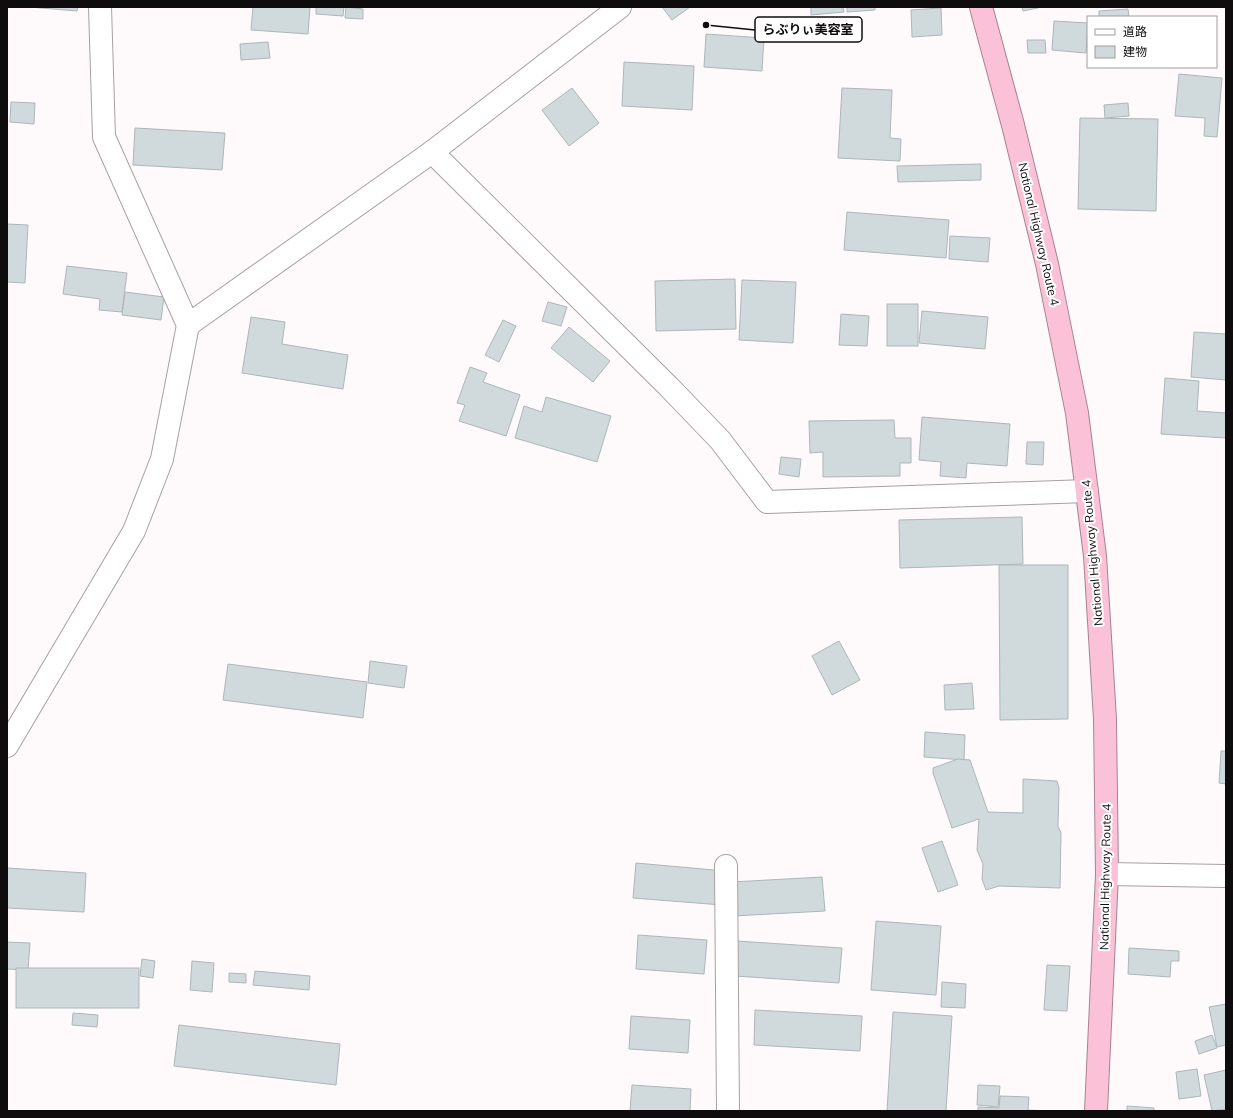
<svg xmlns="http://www.w3.org/2000/svg" width="1233" height="1118" font-family="Mulish,'Noto Sans JP',sans-serif">
<rect width="100%" height="100%" fill="#fefafc"/>
<g fill="#d0d9dc" stroke="#adb6b9">
<polygon points="29,7 78,7 77,11"/>
<polygon points="253,7 310,7 308,34 251,30"/>
<polygon points="316,7 344,7 343,16 316,14"/>
<polygon points="346,7 363,9 363,19 345,18"/>
<polygon points="662,7 690,7 672,20"/>
<polygon points="811,7 843,7 844,12 811,15"/>
<polygon points="847,7 875,7 875,10 847,12"/>
<polygon points="1022,7 1037,7 1038,8 1023,11"/>
<polygon points="941,8 942,35 912,37 911,10"/>
<polygon points="1128,9 1129,17 1099,17 1099,11"/>
<polygon points="1054,21 1088,23 1086,53 1052,50"/>
<polygon points="706,34 764,38 762,71 704,67"/>
<polygon points="1027,40 1045,40 1046,53 1028,53"/>
<polygon points="268,42 270,58 241,60 240,44"/>
<polygon points="624,62 694,66 692,110 622,106"/>
<polygon points="1179,74 1222,78 1217,137 1204,136 1205,118 1175,116"/>
<polygon points="572,88 599,123 569,146 542,110"/>
<polygon points="842,88 892,90 890,138 901,139 900,161 838,158"/>
<polygon points="11,102 35,103 34,124 10,122"/>
<polygon points="1128,103 1129,116 1105,118 1104,105"/>
<polygon points="1080,118 1158,119 1156,211 1078,209"/>
<polygon points="135,128 225,133 222,170 133,165"/>
<polygon points="981,164 981,180 898,182 897,166"/>
<polygon points="847,212 949,220 946,258 844,250"/>
<polygon points="7,224 28,225 25,283 7,282"/>
<polygon points="950,236 990,238 988,262 949,259"/>
<polygon points="67,266 127,273 122,312 99,310 100,299 63,294"/>
<polygon points="735,279 736,329 656,331 655,281"/>
<polygon points="742,280 796,282 793,343 739,340"/>
<polygon points="125,292 164,297 161,320 122,315"/>
<polygon points="548,302 567,307 561,326 542,321"/>
<rect x="887" y="304" width="31" height="42"/>
<polygon points="922,311 988,317 985,349 919,343"/>
<polygon points="841,314 869,316 867,346 839,345"/>
<polygon points="251,317 285,322 282,344 348,355 343,389 242,373"/>
<polygon points="503,320 516,326 499,362 485,355"/>
<polygon points="569,327 610,361 593,382 551,348"/>
<polygon points="1194,332 1226,334 1226,380 1191,377"/>
<polygon points="470,367 487,373 483,382 520,395 506,436 459,421 465,405 457,403"/>
<polygon points="1165,378 1199,381 1197,411 1226,413 1226,438 1161,434"/>
<polygon points="546,397 611,416 597,462 515,438 524,406 542,412"/>
<polygon points="922,417 1010,424 1007,466 967,463 966,478 940,476 941,462 919,460"/>
<polygon points="894,420 895,438 911,438 911,463 900,463 900,476 823,477 823,452 810,453 809,421"/>
<polygon points="1027,442 1044,442 1043,465 1026,464"/>
<polygon points="781,457 801,459 799,477 779,474"/>
<polygon points="1022,517 1023,564 900,568 899,520"/>
<polygon points="999,565 1068,565 1068,719 1000,720"/>
<polygon points="839,641 860,680 832,695 812,656"/>
<polygon points="370,661 407,666 404,688 368,683"/>
<polygon points="228,664 367,682 363,718 223,700"/>
<polygon points="972,683 974,709 945,710 944,685"/>
<polygon points="925,732 965,735 964,760 924,757"/>
<polygon points="1221,751 1226,751 1226,784 1219,783"/>
<polygon points="958,759 970,760 988,812 1023,813 1023,779 1057,781 1059,788 1058,826 1061,833 1060,888 999,886 986,890 982,879 983,864 977,850 979,819 952,828 933,773 933,768"/>
<polygon points="942,841 958,885 938,892 922,848"/>
<polygon points="636,863 725,871 722,905 633,898"/>
<polygon points="7,868 86,873 84,912 7,908"/>
<polygon points="822,877 825,911 734,916 732,882"/>
<polygon points="876,921 941,926 936,995 871,990"/>
<polygon points="638,935 707,940 704,974 636,969"/>
<polygon points="737,941 842,948 839,983 735,976"/>
<polygon points="7,942 30,943 28,970 7,969"/>
<polygon points="1129,948 1179,951 1179,961 1171,961 1170,977 1128,974"/>
<polygon points="142,959 155,961 153,978 140,976"/>
<polygon points="192,961 214,963 212,992 190,990"/>
<polygon points="1047,965 1070,966 1067,1011 1044,1010"/>
<rect x="16" y="968" width="123" height="40"/>
<polygon points="255,971 310,976 309,990 253,985"/>
<polygon points="229,973 246,974 246,983 229,982"/>
<polygon points="942,982 966,984 965,1008 941,1007"/>
<polygon points="1226,1004 1226,1045 1217,1047 1209,1007"/>
<polygon points="755,1010 862,1016 860,1051 754,1045"/>
<polygon points="893,1012 952,1016 946,1111 887,1111"/>
<polygon points="73,1013 98,1015 97,1027 72,1025"/>
<polygon points="631,1016 690,1020 688,1053 629,1049"/>
<polygon points="179,1025 340,1044 336,1085 174,1066"/>
<polygon points="1212,1035 1217,1048 1199,1054 1195,1041"/>
<polygon points="1197,1069 1201,1096 1179,1099 1176,1072"/>
<polygon points="1226,1070 1226,1109 1212,1111 1204,1075"/>
<polygon points="632,1085 691,1089 690,1111 630,1111"/>
<polygon points="978,1085 1000,1086 998,1107 977,1105"/>
<polygon points="1000,1096 1029,1097 1028,1110 1048,1111 978,1111 978,1107 999,1108"/>
<polygon points="1127,1106 1154,1108 1154,1111 1127,1111"/>
</g>
<g fill="none" stroke-linecap="round" stroke-linejoin="round">
<g stroke="#a8a0a3" stroke-width="24">
<g id="minor">
<polyline points="432,152 669,387 720,440 767,502 1087,491"/>
<polyline points="188,325 432,152 620,7"/>
<polyline points="7,746 134,531 162,459 188,325 104,137 100,7"/>
<polyline points="726,866 728,1111"/>
<polyline points="1107,874 1226,876"/>
</g>
</g>
<g stroke="#a88290" stroke-width="24">
<polyline id="highway" points="981,7 1013,125 1047,264 1077,413 1095,556 1105,719 1107,874 1096,1111"/>
</g>
<use href="#minor" stroke="#fff" stroke-width="22"/>
<use href="#highway" stroke="#fbc2d7" stroke-width="22"/>
</g>
<g text-anchor="middle" dominant-baseline="central" stroke-width="4" stroke-linejoin="round" paint-order="stroke">
<g font-size="12" fill="#0f0c0d" stroke="#fff">
<text transform="translate(1039 234) rotate(77)">National Highway Route 4</text>
<text transform="translate(1092 553) rotate(-95)">National Highway Route 4</text>
<text transform="translate(1105 877) rotate(-89)">National Highway Route 4</text>
</g>
</g>
<path fill="none" stroke="#0f0c0d" stroke-width="1.5" d="M706 25L755 30"/>
<circle fill="#0f0c0d" stroke="#fff" stroke-width="1.5" cx="706" cy="25" r="4"/>
<rect fill="#fff" stroke="#0f0c0d" stroke-width="1.5" x="755" y="17" width="107" height="25" rx="4"/>
<g font-size="13" text-anchor="middle" font-weight="bold" fill="#0f0c0d">
<text x="808" y="34">らぶりぃ美容室</text>
</g>
<rect width="1233" height="1118" fill="none" stroke="#0f0c0d" stroke-width="16"/>
<rect x="1087" y="16" width="130" height="52" fill="#ffffff" stroke="#9f9e9e"/>
<rect x="1095" y="29" width="20" height="6" fill="#ffffff" stroke="#9f9e9e"/>
<text x="1123" y="36" font-size="12" fill="#0f0c0d">道路</text>
<rect x="1095" y="46" width="20" height="12" fill="#d0d9dc" stroke="#9f9e9e"/>
<text x="1123" y="56" font-size="12" fill="#0f0c0d">建物</text>
</svg>
